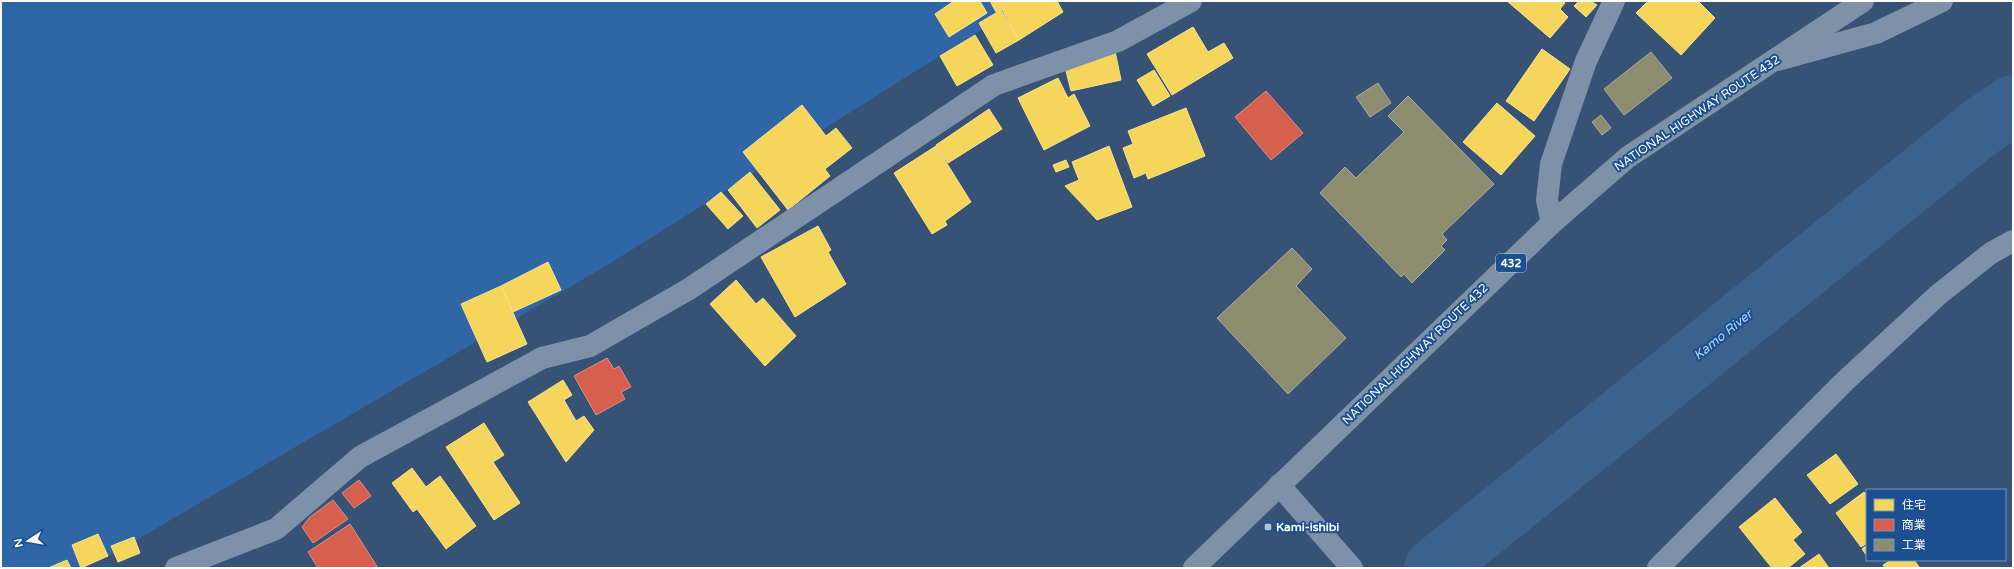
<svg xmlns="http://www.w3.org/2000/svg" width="2014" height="569" font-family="'Varela Round','Noto Sans JP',sans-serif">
<rect width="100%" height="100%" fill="#365274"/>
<polygon fill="#2f66a5" points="1,1 1027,1 606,266 114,553 82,568 1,568"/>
<g fill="#f6d55c" stroke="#f9e28d">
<polygon points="954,1 980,1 987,13 949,37 935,14"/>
<polygon points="990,1 1057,1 1063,12 1019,40 1002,9 996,12"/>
<polygon points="1507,1 1563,1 1565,3 1560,9 1568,17 1550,38"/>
<polygon points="1579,1 1591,1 1597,5 1586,17 1574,6"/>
<polygon points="1648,1 1698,1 1715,18 1681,55 1636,13"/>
<polygon points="1001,10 1019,40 996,53 979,23"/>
<polygon points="1193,27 1208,52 1224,43 1233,58 1172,95 1147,54"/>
<polygon points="975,35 993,65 957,86 940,56"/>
<polygon points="1542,49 1570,69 1534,121 1506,101"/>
<polygon points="1115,51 1121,80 1071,91 1064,63"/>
<polygon points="1154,70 1170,96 1153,106 1137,80"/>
<polygon points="1058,78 1068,98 1074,94 1090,126 1044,150 1018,98"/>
<polygon points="1497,103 1535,136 1501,175 1463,142"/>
<polygon points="802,105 826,136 836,128 852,148 825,169 830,176 788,210 743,152"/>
<polygon points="1186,108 1205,156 1148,179 1146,173 1134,178 1123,148 1133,144 1128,131"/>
<polygon points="989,109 1002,129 948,163 936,145"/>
<polygon points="936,146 971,202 945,221 947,225 932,234 894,173"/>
<polygon points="1109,146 1132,207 1097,220 1065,186 1079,180 1072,162"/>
<polygon points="1066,160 1069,167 1056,172 1053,165"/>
<polygon points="750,172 780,210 757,228 728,190"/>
<polygon points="721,192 743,216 728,229 706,204"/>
<polygon points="818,226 831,250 828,252 846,284 795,317 761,257"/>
<polygon points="548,262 561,290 513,312 501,286"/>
<polygon points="736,280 756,304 763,298 796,336 765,366 710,304"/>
<polygon points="501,286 527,344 487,362 461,304"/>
<polygon points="563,380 572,395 564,400 576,421 584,416 594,430 566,462 528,402"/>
<polygon points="484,423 504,455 493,462 520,503 494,520 446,447"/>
<polygon points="1836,454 1858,484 1830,504 1807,475"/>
<polygon points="412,468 426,487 440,476 476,526 446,549 417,509 413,512 392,483"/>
<polygon points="1864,492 1867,495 1867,543 1861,547 1836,513"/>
<polygon points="1775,498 1802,532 1793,540 1805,554 1788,568 1772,568 1739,527"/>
<polygon points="98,534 108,556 81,568 72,545"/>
<polygon points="134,537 140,553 118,562 111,546"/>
<polygon points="1867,545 1867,556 1862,549"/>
<polygon points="1819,554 1829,568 1799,568"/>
<polygon points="67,560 71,568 48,568"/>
<polygon points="1891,560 1914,560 1920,568 1885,568 1883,565"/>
</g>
<g fill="#d6604d" stroke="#e29082">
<polygon points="1266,91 1303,133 1271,160 1235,117"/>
<polygon points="607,358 614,369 619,366 631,387 621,392 625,399 596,415 574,376"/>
<polygon points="359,480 371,496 354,508 342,493"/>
<polygon points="333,500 348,519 313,543 302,527 310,517"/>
<polygon points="350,524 378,568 318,568 308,552"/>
</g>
<g fill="#8c8c6e" stroke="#aeae9a">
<polygon points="1651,52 1672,78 1624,115 1604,89"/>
<polygon points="1378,83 1391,103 1370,117 1356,97"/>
<polygon points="1408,96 1494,184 1442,234 1447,240 1441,246 1445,250 1412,283 1404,274 1401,277 1320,193 1345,167 1356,178 1404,132 1388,116"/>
<polygon points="1601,115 1611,128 1602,135 1592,122"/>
<polygon points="1292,248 1312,269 1296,286 1346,338 1288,394 1217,318"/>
</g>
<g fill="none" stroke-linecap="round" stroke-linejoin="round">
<polyline stroke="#3b618d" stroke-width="60" points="1434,568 1977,130 2013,105"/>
<g stroke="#7d92a8" stroke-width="22">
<polyline points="1778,60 1876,33 1942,1"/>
<polyline points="1552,223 1547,200 1551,164 1586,61 1614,1"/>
<polyline points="1279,485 1352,568"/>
<polyline points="176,568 276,529 360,457 542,358 590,346 689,289 994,85 1118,41 1191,1"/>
<polyline points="1658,568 1845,381 1938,295 1991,253 2013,241"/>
</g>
<polyline stroke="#7e92a7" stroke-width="22" points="1194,568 1552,223 1628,157 1863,1"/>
</g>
<rect fill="#b9c2ce" stroke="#1b4f8f" stroke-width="1.5" x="1264" y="523" width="8" height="8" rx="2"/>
<g text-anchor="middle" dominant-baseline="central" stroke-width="4" stroke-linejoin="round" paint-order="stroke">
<rect fill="#1b4f8f" stroke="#bbcadd" stroke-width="1" x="1496" y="254" width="30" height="18" rx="3"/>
<g font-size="11" font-weight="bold" fill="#fff">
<text x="1511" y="263">432</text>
</g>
<g font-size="12" fill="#fff" stroke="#1b4f8f">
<text transform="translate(1697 113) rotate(-34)">NATIONAL HIGHWAY ROUTE 432</text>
<text transform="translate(1415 354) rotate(-44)">NATIONAL HIGHWAY ROUTE 432</text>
</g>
<g font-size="12" font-weight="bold" fill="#fff" stroke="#1b4f8f" text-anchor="start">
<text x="1276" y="527">Kami-ishibi</text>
</g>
<g font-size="13" font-style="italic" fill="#b5d3f5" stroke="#1b4f8f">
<text transform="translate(1723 335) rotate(-39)">Kamo River</text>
</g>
</g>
<rect width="2014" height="569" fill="none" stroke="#ffffff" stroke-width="4"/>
<rect x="1866" y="489" width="140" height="72" fill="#1b4f8f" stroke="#7695bc"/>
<rect x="1874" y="499" width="20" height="12" fill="#f6d55c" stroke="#7695bc"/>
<text x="1902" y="509" font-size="12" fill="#ffffff">住宅</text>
<rect x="1874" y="519" width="20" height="12" fill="#d6604d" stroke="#7695bc"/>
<text x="1902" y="529" font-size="12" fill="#ffffff">商業</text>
<rect x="1874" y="539" width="20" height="12" fill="#8c8c6e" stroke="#7695bc"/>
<text x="1902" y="549" font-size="12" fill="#ffffff">工業</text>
<g transform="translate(28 541) rotate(258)" stroke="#1b4f8f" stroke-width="3" paint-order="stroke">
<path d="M0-3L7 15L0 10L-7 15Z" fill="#ffffff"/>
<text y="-6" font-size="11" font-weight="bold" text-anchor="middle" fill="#ffffff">N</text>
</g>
</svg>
